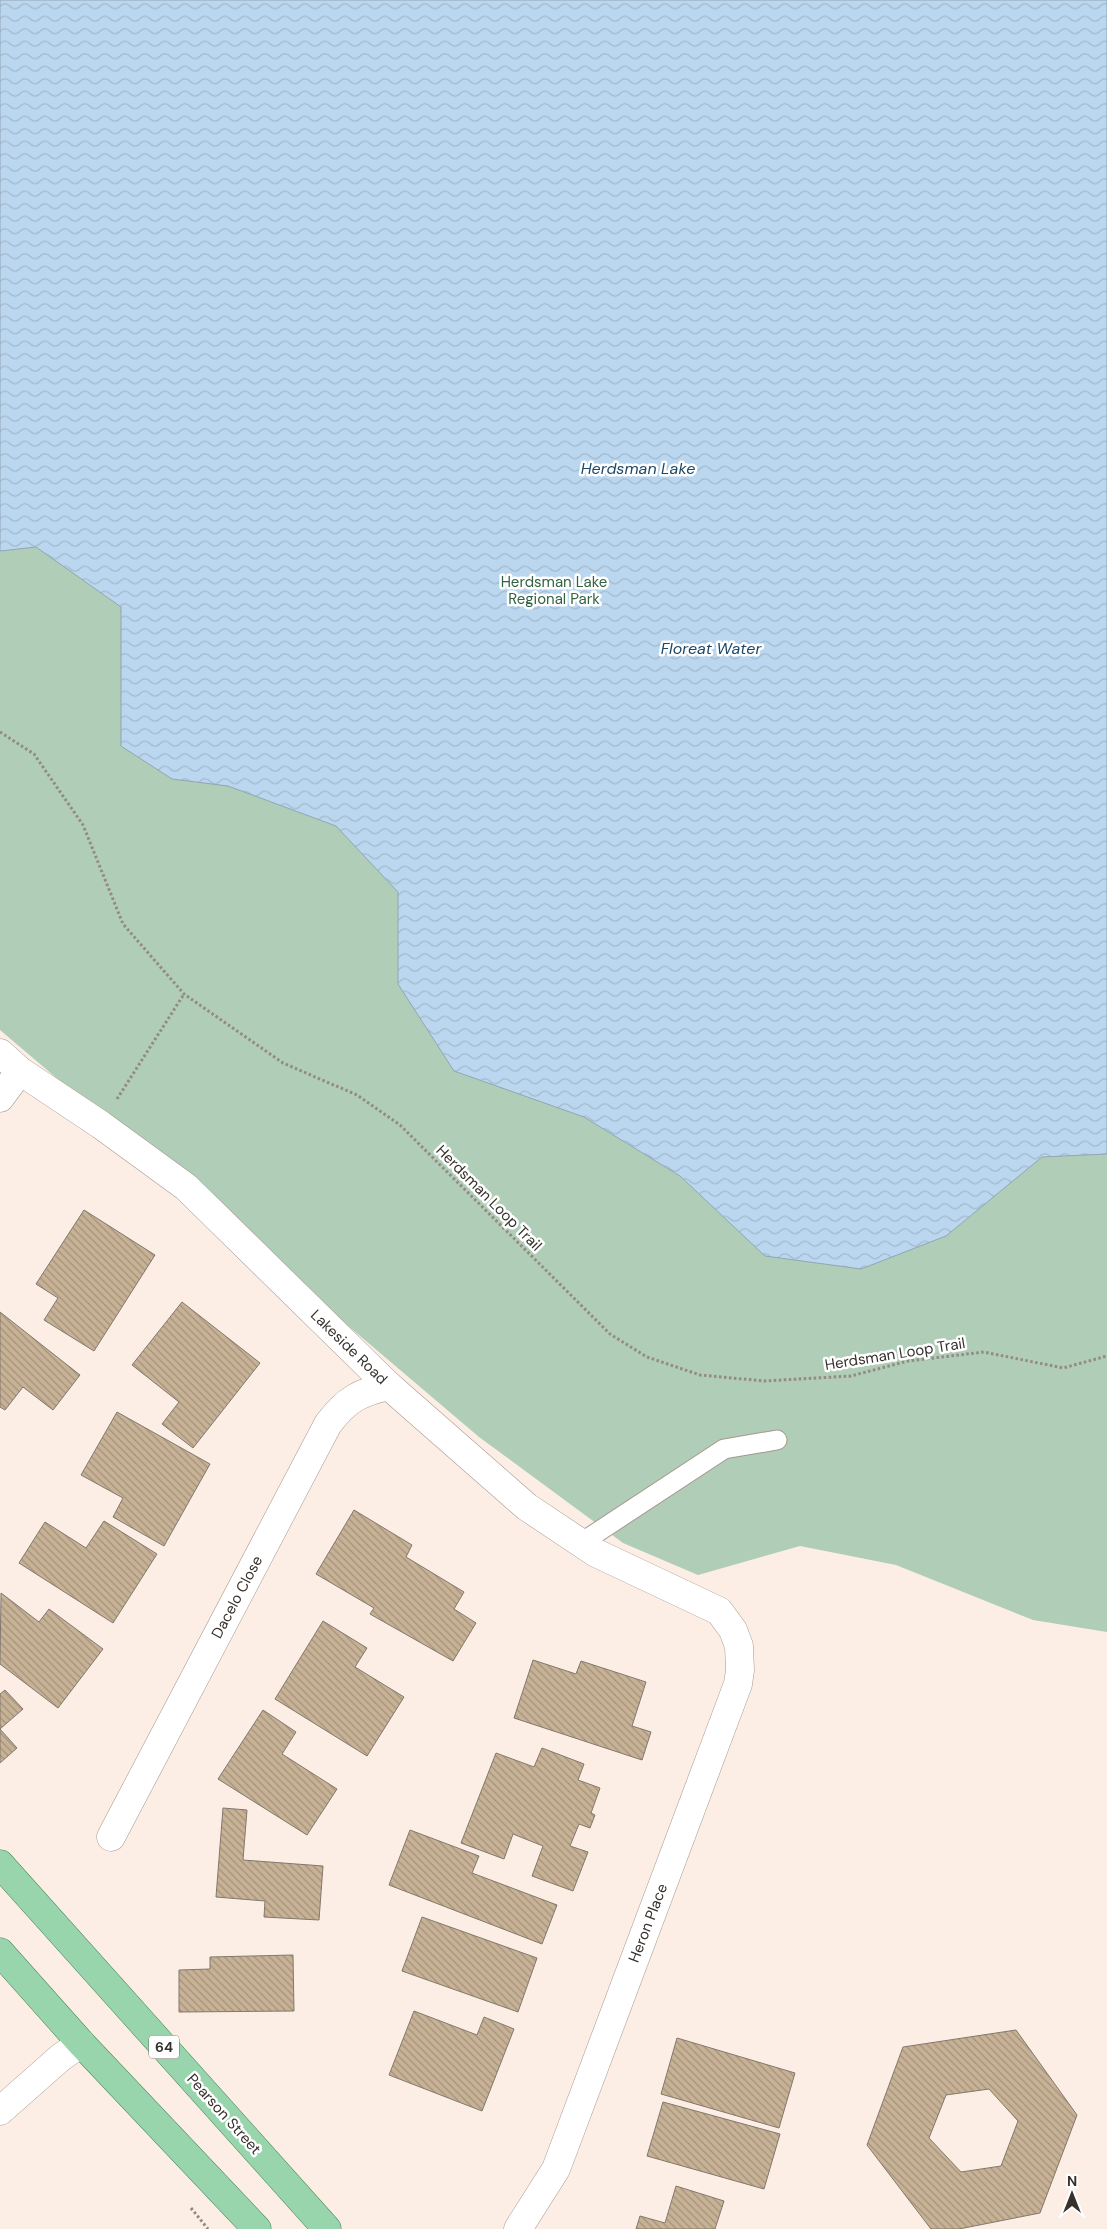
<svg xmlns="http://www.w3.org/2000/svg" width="1107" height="2229" font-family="'DM Sans',sans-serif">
<defs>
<pattern id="water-waves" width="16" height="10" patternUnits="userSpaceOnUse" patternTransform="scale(1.25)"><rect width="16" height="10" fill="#bbd7ef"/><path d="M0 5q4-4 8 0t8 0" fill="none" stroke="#a1b9cd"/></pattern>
<pattern id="building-back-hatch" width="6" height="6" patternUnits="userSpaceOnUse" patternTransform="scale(1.25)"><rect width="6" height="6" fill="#c8b296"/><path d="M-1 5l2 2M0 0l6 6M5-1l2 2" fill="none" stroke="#a3917b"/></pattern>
</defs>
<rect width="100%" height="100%" fill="#fceee5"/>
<polygon fill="#b0cdb7" points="0,0 1107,0 1107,1632 1033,1620 896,1565 800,1546 698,1575 623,1543 479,1437 0,1030"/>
<polygon fill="url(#water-waves)" stroke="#93a5b5" points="0,0 1107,0 1107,1154 1042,1157 946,1236 861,1269 765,1256 680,1176 584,1117 454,1071 398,984 398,892 336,826 228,786 172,779 121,746 121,607 36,547 0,551"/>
<g fill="url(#building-back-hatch)" stroke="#81786d" fill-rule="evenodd">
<polygon points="84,1210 155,1255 94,1351 44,1320 58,1298 36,1284"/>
<polygon points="182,1302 260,1363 193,1448 162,1424 179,1402 132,1365"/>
<polygon points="0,1312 80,1375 53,1410 23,1387 5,1410 0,1407"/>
<polygon points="117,1412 210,1464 164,1546 113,1517 123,1498 81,1475"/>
<polygon points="354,1510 412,1545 406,1557 464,1592 454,1609 476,1623 453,1661 370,1614 374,1608 316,1574"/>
<polygon points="104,1521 157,1554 113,1623 19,1563 45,1522 86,1548"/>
<polygon points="1,1593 39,1622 49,1609 103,1649 58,1708 0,1664"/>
<polygon points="323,1621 367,1648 355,1667 404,1697 367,1756 275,1699"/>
<polygon points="533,1660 576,1674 581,1661 646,1682 632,1726 651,1732 642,1760 514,1718"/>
<polygon points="5,1690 23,1709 0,1729 17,1748 0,1763 0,1694"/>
<polygon points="263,1710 296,1732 282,1754 337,1789 307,1835 218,1779"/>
<polygon points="542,1748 584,1764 578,1780 600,1788 591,1813 595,1815 590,1828 579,1824 570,1846 588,1852 573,1891 532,1876 543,1846 513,1834 504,1859 461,1843 496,1753 534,1767"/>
<polygon points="223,1808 247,1810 243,1860 323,1866 319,1920 264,1917 265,1901 216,1897"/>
<polygon points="410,1830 479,1856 472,1873 557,1905 542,1944 389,1885"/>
<polygon points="422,1917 537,1958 518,2012 402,1971"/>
<polygon points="293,1955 294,2011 179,2012 179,1970 210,1969 210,1957"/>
<polygon points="414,2011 477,2035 484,2017 514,2029 482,2111 389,2075"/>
<path d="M1016,2030L1077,2115L1040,2213L959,2229H931L867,2145L903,2047ZM989,2089L1018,2121L1001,2166L961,2172L929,2138L946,2095Z"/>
<polygon points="677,2038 795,2073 779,2128 661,2094"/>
<polygon points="663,2102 780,2134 764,2189 647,2156"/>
<polygon points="676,2186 724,2201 715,2229 636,2229 640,2216 665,2223"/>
</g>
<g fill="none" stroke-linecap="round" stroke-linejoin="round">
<g stroke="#a5988f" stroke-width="21">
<polyline id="service" points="581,1543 724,1449 777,1440"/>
</g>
<g stroke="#a5988f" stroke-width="29">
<g id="minor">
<polyline points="0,1053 20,1071 101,1125 186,1187 389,1386 527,1507 596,1553 719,1611 733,1630 739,1646 740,1670 738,1684 556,2169 518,2229"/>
<polyline points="0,1098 20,1071"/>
<path d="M111,1837L328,1424C346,1400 360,1392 389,1386"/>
<polyline points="0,2111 60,2058 81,2043"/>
</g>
</g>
<g stroke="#49895d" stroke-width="29">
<g id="primary">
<polyline points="0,1864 327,2229"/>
<polyline points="0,1952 81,2043 257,2229"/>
</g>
</g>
<g stroke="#948a84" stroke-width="3" stroke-dasharray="2.5 2.5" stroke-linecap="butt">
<polyline points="0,732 34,754 83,825 123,924 184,994 283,1063 357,1095 400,1125 610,1334 647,1357 700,1375 764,1381 851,1376 908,1361 984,1352 1063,1368 1107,1356"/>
<polyline points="117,1099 184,994"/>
<polyline points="191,2208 208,2229"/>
</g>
<use href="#service" stroke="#fff" stroke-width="19"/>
<use href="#minor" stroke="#fff" stroke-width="28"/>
<use href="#primary" stroke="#98d5ad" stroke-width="28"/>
</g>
<g text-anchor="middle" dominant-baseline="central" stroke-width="5" stroke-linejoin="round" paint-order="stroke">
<rect fill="#fff" stroke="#726f6c" stroke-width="1" x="149" y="2035.5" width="30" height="23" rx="4"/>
<g font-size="14" font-weight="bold" fill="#36312d">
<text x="164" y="2047">64</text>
</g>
<g font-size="15" fill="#336342" stroke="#fff">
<text x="554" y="582">Herdsman Lake<tspan x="554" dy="17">Regional Park</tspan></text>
</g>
<g font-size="15" fill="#36312d" stroke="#fff">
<text transform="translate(489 1198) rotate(45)">Herdsman Loop Trail</text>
<text transform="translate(349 1347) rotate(44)">Lakeside Road</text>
<text transform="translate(895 1354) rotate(-9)">Herdsman Loop Trail</text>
<text transform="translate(237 1597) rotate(-62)">Dacelo Close</text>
<text transform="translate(648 1923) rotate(-69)">Heron Place</text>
<text transform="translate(224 2114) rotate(48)">Pearson Street</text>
</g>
<g font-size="16" font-style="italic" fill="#1d486a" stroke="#fff">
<text x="638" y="468">Herdsman Lake</text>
<text x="711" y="648">Floreat Water</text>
</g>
</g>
<g transform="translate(1072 2194)" stroke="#ffffff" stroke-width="4" paint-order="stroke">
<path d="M0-4L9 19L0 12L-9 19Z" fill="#36312d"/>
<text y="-8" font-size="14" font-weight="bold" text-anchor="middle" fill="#36312d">N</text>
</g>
</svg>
